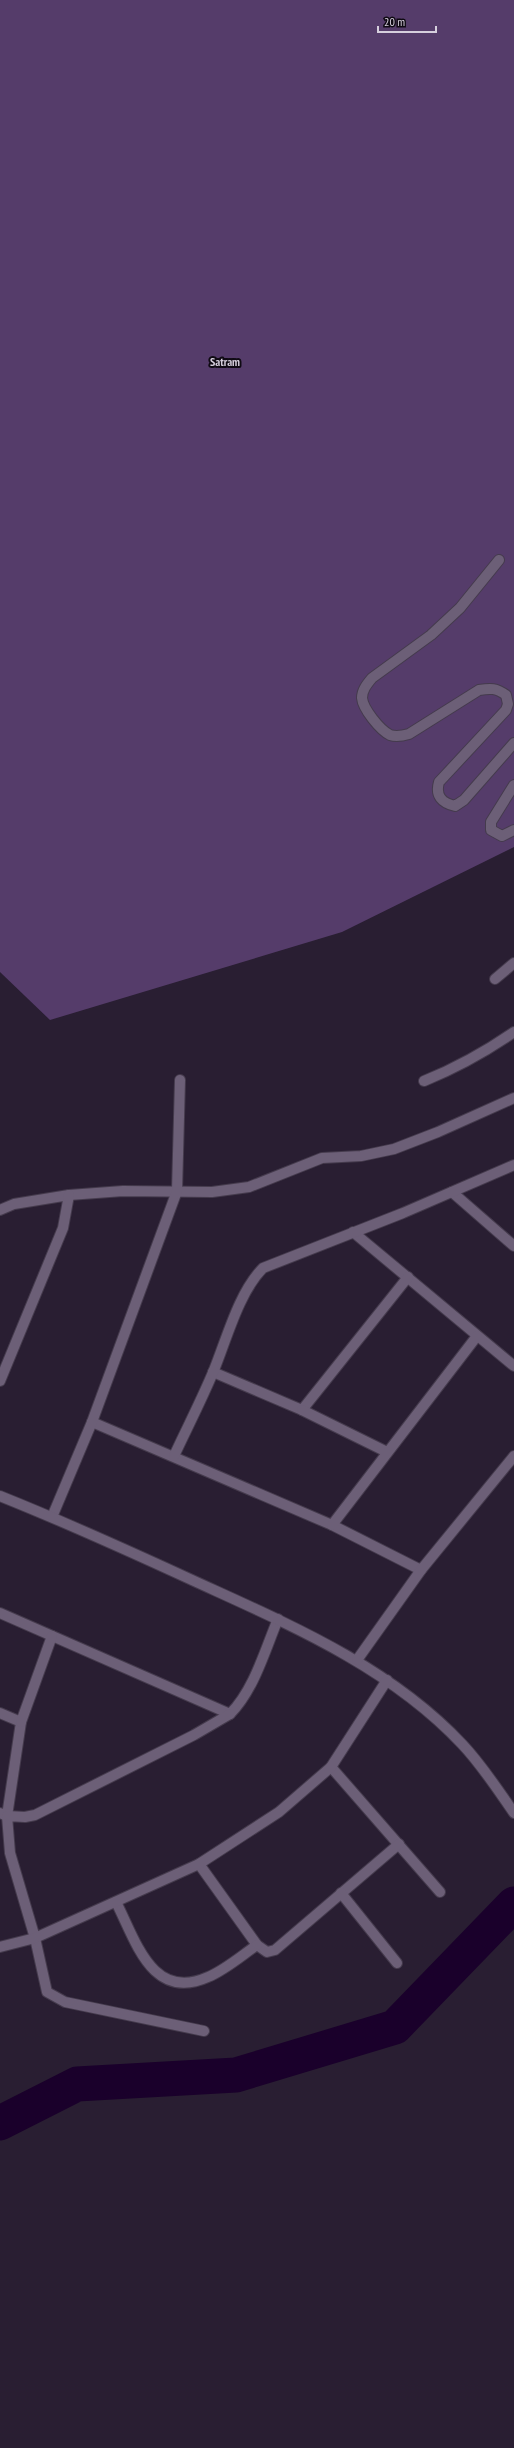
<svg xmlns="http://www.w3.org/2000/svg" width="514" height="2448" font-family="'PT Sans Narrow',sans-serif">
<rect width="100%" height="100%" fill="#291e32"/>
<polygon fill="#553c6a" points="0,0 514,0 514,847 342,932 50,1020 0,972"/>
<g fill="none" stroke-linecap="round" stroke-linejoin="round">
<polyline stroke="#1a002b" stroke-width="35" points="0,2123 77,2084 236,2075 395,2027 514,1904"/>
<g stroke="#453b4d" stroke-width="12">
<g id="service">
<path d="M499,560L460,608L431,635L372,678C367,684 362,690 362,698C363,709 380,730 390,735C396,737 402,736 409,734L479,690C491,688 496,688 506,695L508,704L506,710L439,782C435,796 442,803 455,806L464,800L514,743"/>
<polyline points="514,785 491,822 491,830 502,836 514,830"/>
</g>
</g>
<g stroke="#453b4d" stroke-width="12">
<g id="minor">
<polyline points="495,979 514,963"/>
<path d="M424,1081C456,1068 485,1052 514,1032"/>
<polyline points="452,1192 514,1246"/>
<polyline points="0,1210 14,1204 69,1195 123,1191 212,1192 249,1187 322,1158 361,1156 394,1149 438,1132 514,1098"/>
<polyline points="353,1232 514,1366"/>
<polyline points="213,1372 302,1410 408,1277"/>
<polyline points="0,1381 63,1228 69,1195"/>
<polyline points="302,1410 387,1452"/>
<polyline points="92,1422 332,1525 421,1570"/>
<path d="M174,1456C187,1428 202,1399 214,1370C227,1338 239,1292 263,1268L403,1213L514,1165"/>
<polyline points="52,1517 92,1422 177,1191 180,1080"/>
<polyline points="332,1525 477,1336"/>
<path d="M0,1613L230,1714C254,1690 265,1650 278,1619"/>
<polyline points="0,1713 21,1722 7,1816 0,1813"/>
<polyline points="21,1722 52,1636"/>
<polyline points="331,1767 440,1892"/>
<polyline points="199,1864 257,1945 267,1952 275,1950 399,1844"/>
<polyline points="341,1893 397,1963"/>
<path d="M116,1902C136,1941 152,2002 208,1977C225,1970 241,1956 257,1945"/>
<polyline points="204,2031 65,2002 47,1992 35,1938 10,1853 7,1816 25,1817 35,1815 194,1735 230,1714"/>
</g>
</g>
<g stroke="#453b4d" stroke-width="12">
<g id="tertiary">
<path d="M0,1496C65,1522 129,1551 192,1580C288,1624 389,1666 462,1744C482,1765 498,1790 514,1813"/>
<polyline points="357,1660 421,1570 514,1456"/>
<polyline points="0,1947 35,1938 199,1864 279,1812 331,1767 387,1680"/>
</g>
</g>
<use href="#service" stroke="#6c5f77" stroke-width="10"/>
<use href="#minor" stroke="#6c5f77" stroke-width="10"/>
<use href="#tertiary" stroke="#6c5f77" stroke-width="10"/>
</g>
<g text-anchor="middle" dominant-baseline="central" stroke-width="4" stroke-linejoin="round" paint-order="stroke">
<g font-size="12" font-weight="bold" fill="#d6cfdd" stroke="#0f0a13">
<text x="225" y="361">Satram</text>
</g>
</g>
<path d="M378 26v6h58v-6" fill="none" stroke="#d6cfdd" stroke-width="2"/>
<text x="384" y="26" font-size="12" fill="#d6cfdd" stroke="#0f0a13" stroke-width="3" paint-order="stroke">20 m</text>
</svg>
